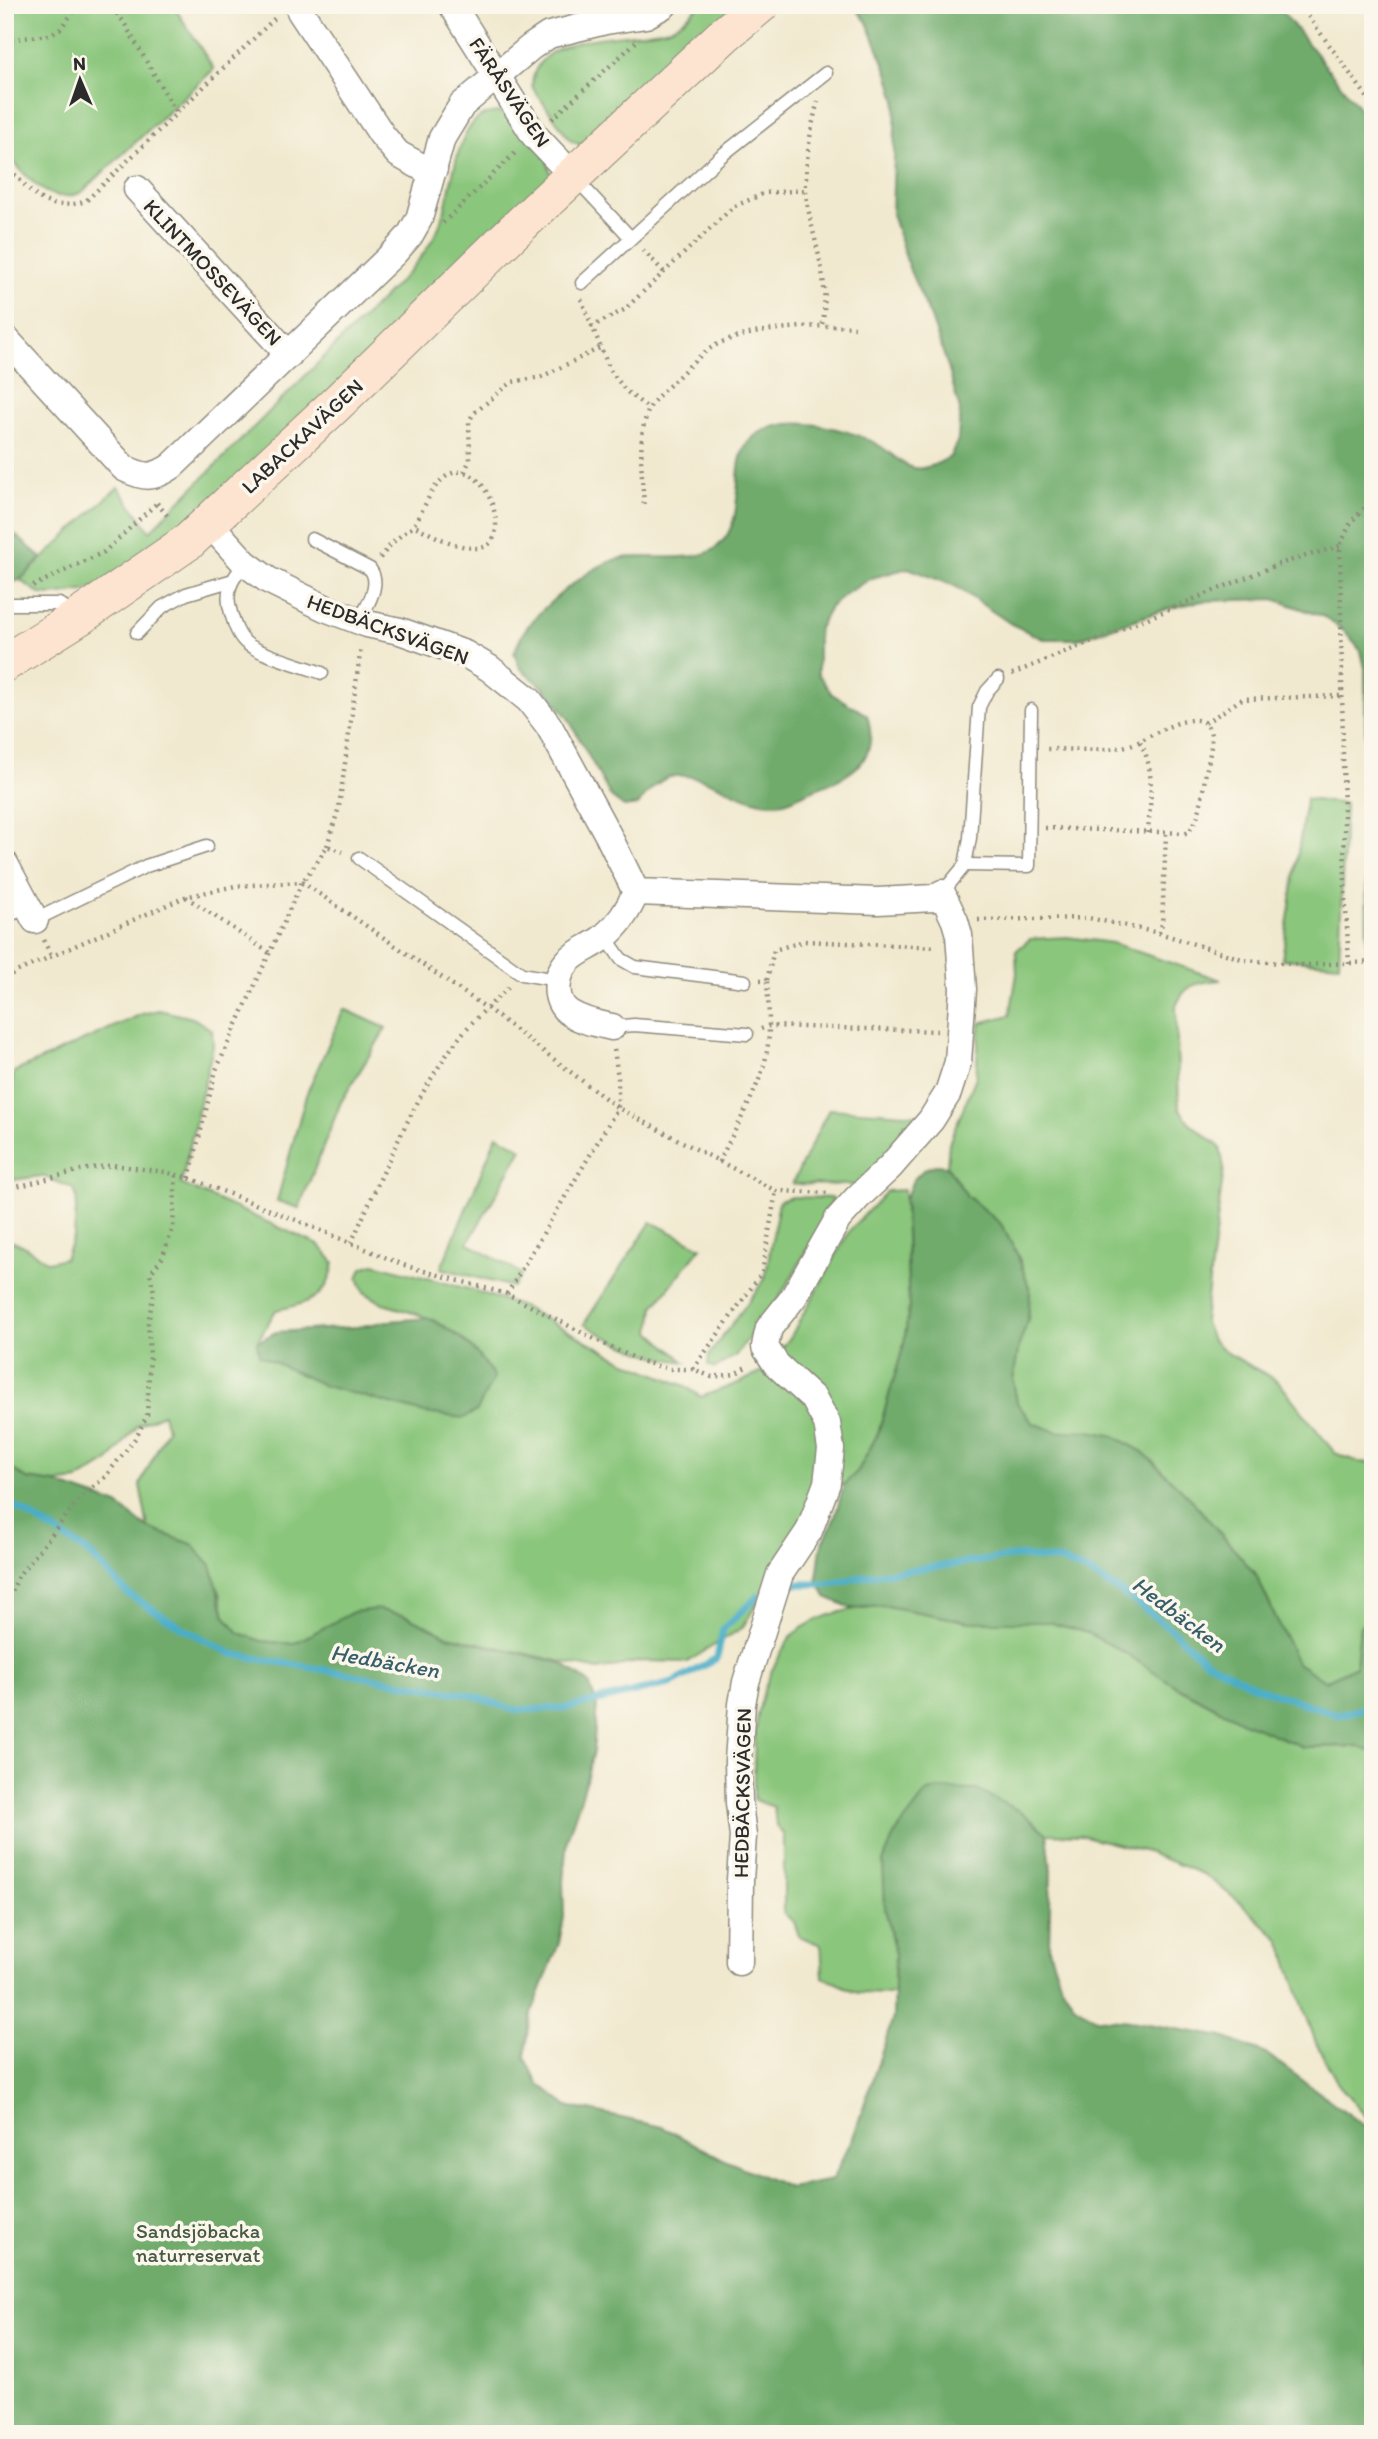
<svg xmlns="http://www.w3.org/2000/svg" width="1378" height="2439" font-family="Itim,sans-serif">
<rect width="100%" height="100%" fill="#fbf7ec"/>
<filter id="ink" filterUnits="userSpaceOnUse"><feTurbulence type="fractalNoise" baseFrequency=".0143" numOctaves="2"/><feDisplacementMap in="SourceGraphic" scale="14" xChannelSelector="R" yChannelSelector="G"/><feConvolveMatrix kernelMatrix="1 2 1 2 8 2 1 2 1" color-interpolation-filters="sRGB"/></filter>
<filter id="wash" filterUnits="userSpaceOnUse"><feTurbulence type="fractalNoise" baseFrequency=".00686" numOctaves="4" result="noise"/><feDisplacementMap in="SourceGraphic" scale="28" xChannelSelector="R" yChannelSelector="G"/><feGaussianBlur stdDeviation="1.57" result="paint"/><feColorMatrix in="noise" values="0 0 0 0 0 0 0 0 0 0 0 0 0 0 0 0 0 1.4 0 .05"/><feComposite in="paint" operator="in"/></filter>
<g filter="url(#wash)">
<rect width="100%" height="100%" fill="#f1e9cf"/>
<g fill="#8ac67c" stroke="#5a7854" stroke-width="2">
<path d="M13,5H173L214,69L82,192C46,208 28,176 5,153V12Z"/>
<path d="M700,5H746L591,144H578L570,140L532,87C533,29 628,40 669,28C680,25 691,13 700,5Z"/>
<path d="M498,112L512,115L547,159L552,178L220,502L112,582L83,591L52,595L40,594L20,580L118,487L150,531L400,281C418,262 433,244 442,219C452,192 455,130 482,116C486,113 493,113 498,112Z"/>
<polygon points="1306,799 1345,804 1339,964 1282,959"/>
<path d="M1067,937L1112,943L1221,980C1198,983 1186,982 1176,1006L1179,1108L1189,1122L1220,1147L1224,1168L1204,1320L1212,1340L1229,1354L1278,1381L1335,1453L1358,1462L1373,1463V1614L1360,1626L1356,1666L1325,1682L1297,1663L1256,1575L1190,1498L1143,1452L1114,1436L1089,1431L1057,1432L1032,1423L1017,1403L1013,1380L1019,1345L1028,1320L1030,1290L1018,1256L1001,1224L967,1196L947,1166L949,1143L976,1077L980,1023L1010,1015L1017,974L1016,951L1030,939Z"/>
<polygon points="344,1009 386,1028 341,1102 299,1208 277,1201 306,1095"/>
<path d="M159,1010L193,1018L212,1030L213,1046L181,1184L319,1245L334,1262C329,1298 308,1304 276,1310L257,1342L429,1318L384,1304L364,1292L358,1278L362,1268L374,1264L472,1290L523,1307L624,1361L685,1386L701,1397L741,1382L763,1371L790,1338L850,1230L887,1191L904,1190L909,1308L904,1344L878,1433L858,1471L844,1484L818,1496L780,1567L742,1628L687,1662L642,1661L598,1670L448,1636L407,1616L293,1644L261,1641L239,1633L225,1616L220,1592L192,1544L148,1528L140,1485L167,1429L163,1414L138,1425L109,1461L78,1480L55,1483L27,1479L5,1464V1239L22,1245L48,1262L65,1258L74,1235L77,1197L73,1188L42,1176L5,1181V1115L14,1072L142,1014Z"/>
<polygon points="829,1109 924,1115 858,1185 792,1184"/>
<polygon points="497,1135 522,1149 468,1243 522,1274 513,1287 441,1268"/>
<polygon points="792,1197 833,1198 826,1218 780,1297 735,1356 715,1368 708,1365 709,1355 765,1279 779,1201"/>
<path d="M651,1222L701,1247L654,1307L651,1332L685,1362C647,1357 617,1344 584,1324Z"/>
<path d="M886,1606L970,1622H1048L1088,1633L1302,1747L1357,1746L1373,1752V2125L1338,2084L1316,2043L1280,1940L1243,1905L1205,1875L1147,1852L1081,1835L1047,1834L1022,1812L885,1907L895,1954L894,1994L858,1993L823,1977L821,1945L799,1936L794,1922L784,1914V1835L776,1826L774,1807L754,1800C754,1746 752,1702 780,1655C785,1647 789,1638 795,1633C822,1612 854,1608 886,1606Z"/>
</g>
<g fill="#6fab6c" stroke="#4d6b4c" stroke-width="2">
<path d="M853,5H1277L1373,125V958L1367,951L1365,668L1361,651L1344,631L1324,617L1274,599L1203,601L1170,608L1078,639H1043L1011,624L955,586L908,568L872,578L847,593L830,607L818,630V674L832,694L867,715C881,761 851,776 813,790C792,798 787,806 762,802C731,797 704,770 670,777C657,780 646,795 638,805L624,807L611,797L568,718L544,688L520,668L514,653C517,646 520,639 523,633C540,608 593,562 623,558C648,554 698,564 717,547C762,507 705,435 788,424C814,421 858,432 880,446C890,452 900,463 910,467C923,472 939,463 950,457L958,440L960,410L948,367L931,318L910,271L892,214L896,100L887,70L867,22Z"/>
<polygon points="5,526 42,558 20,580 5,585"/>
<polygon points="935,1165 947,1166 967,1196 1001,1224 1018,1256 1030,1291 1028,1320 1019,1345 1013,1380 1017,1403 1033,1423 1057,1432 1089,1431 1114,1436 1143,1452 1190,1498 1256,1575 1297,1663 1325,1681 1356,1666 1360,1626 1373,1614 1373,1752 1357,1746 1303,1747 1241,1721 1177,1687 1127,1654 1088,1633 1048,1622 970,1622 886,1606 851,1608 826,1597 817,1578 821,1547 835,1517 844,1484 858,1471 878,1433 904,1344 909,1308 905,1199 913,1180 924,1169"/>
<path d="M429,1318C462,1336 473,1345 494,1377L477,1411L464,1418L424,1413L325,1386L259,1355L257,1342L276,1332L357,1327L389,1321Z"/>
<polygon points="5,1464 27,1479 55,1483 116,1504 148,1528 192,1544 211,1565 225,1616 239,1633 261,1641 293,1644 353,1612 377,1609 407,1616 448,1636 561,1663 589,1683 597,1706 593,1752 583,1792 567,1839 563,1882 564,1917 559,1943 531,2015 525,2057 538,2083 567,2106 662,2127 727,2161 790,2188 832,2180 854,2135 893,2018 895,1954 885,1907 883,1862 894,1835 926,1793 937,1789 977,1790 1022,1812 1047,1834 1051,1867 1049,1949 1060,1982 1075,2006 1096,2018 1131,2021 1223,2037 1268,2055 1373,2132 1373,2434 5,2434"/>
</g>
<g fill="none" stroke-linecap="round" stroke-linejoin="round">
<g stroke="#49adc8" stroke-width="7">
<polyline points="5,1500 88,1552 128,1594 181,1627 232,1654 471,1695 514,1710 567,1708 673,1683 717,1658 723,1629 758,1596"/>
<polyline points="794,1584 831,1584 870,1575 1019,1556 1062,1561 1090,1573 1130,1598 1172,1630 1206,1661 1258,1688 1339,1715 1373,1706"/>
</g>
</g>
</g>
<g filter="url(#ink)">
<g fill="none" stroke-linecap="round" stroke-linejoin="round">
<g stroke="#8e8a7d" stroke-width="15">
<g id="lane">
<polyline points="576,179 631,238"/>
<polyline points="582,283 721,156 826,73"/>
<path d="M312,539L370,569C382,584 367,605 360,620"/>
<path d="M245,563C232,579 224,591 231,613C234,623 237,634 245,642C257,654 304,666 322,673"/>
<polyline points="5,604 59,604 75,612"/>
<polyline points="137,633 162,607 186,594 230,581"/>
<polyline points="359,858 522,974 557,980"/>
<polyline points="965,865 1029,866 1031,710"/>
<polyline points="942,893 965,865 970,838 979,707 987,691 998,679"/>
<polyline points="5,917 28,907"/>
<polyline points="35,920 146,866 207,846"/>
<polyline points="605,936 621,959 635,967 745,981"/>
<polyline points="612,1027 634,1025 747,1034"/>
</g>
</g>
<g stroke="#8e8a7d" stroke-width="29">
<g id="street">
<polyline points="452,5 534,135 573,176"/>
<polyline points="300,11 382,135 398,154 427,170 434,169"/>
<polyline points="137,189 289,355"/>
<path d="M5,338L124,468C144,478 153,479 172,466L395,252L410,235L419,219L442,138L462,105L531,47L549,35L606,21L646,15L664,5"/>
<polyline points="209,523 245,563 268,580 325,608 367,624 400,631 465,654 489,668 529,700 549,726 608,835 636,892 878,901 934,898 942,893 955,921 959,935 963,989 958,1062 948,1093 931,1120 890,1167 858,1197 838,1219 793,1298 769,1328 766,1341 765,1347 776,1364 814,1399 827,1423 831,1449 827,1483 809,1531 780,1574 746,1682 742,1704 738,1761 739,1803 743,1836 740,1880 739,1962"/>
<polyline points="5,864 35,920"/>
<path d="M612,1027C599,1024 582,1021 570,1013C552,1002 555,974 569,960C579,950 594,946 605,936C620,924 629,909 636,892"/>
</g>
</g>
<g stroke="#8e8a7d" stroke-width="39">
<polyline id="secondary" points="5,663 82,615 189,541 336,404 515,230 725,34 760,5"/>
</g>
<g stroke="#8e8a7d" stroke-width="4.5" stroke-dasharray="2 5" stroke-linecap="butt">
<polyline points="106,5 113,9 123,21 176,112"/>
<polyline points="1300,5 1373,105"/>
<polyline points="5,40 49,35 60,29 79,5"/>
<path d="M818,101C810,129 803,174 807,202C814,244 831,283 822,324"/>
<polyline points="552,119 636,42"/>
<path d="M5,164C33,193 43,214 86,201L277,16"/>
<polyline points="443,223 517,151"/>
<polyline points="643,250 664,272"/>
<polyline points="581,299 610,370 626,391 649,409"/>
<polyline points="591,327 624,310 733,207 765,193 807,190"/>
<polyline points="464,472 470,460 469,422 473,414 512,382 541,377 600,348"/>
<polyline points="157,503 170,519"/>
<path d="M644,504C642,476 637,435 649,409C654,398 666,389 674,381C686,369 699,355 714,346C747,328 818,324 855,327"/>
<path d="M380,558C386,551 391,543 398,538C402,534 407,532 411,528C425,512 428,488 447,476C484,451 518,547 478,548C455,548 433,535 413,525"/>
<polyline points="33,586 104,552 158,502"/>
<polyline points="1012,674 1279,564 1340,546"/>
<polyline points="1205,723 1242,699 1341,696"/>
<path d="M1140,742C1156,770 1150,802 1148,833"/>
<path d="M1045,828L1187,833C1202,820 1202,791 1206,772C1208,764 1210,755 1211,746C1215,697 1162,730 1142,740C1135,744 1124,747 1116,748C1094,751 1069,749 1046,749"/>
<polyline points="327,846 339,807 361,647"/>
<polyline points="186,897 271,954"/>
<polyline points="978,920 1089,918 1159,933 1245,960 1306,965 1373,962"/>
<polyline points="1159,933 1162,924 1166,834"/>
<polyline points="44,940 51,956"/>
<polyline points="1349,964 1345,892 1340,546 1351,522 1373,499"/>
<polyline points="5,977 185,897 235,886 302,882 488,1009 618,1108 776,1191 831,1193"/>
<polyline points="760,980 767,980 774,950 804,941 936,947"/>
<polyline points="761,1029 769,1026 937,1031"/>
<path d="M719,1162C733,1132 763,1083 767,1051C771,1028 768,1003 767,980"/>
<polyline points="189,1178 216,1070 302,882 316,864 327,846 343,852"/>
<polyline points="5,1190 81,1170 113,1165 165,1172 189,1178 296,1220 406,1266 507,1294 612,1348 644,1362 668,1369 693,1369 712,1377 735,1374 749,1365"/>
<path d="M351,1243C384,1173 413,1096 462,1034C476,1017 495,1001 511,985"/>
<polyline points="507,1294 618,1108 618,1078 614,1049"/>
<polyline points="693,1369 762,1273 776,1191"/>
<polyline points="5,1603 9,1600 18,1576 43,1546 79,1499 105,1477 137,1436 147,1415 150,1357 148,1323 154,1292 150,1274 162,1258 173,1228 176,1174"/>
</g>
<use href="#lane" stroke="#fff" stroke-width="12"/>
<use href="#street" stroke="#fff" stroke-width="26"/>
<use href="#secondary" stroke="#fde4d0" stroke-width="37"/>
</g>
</g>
<g text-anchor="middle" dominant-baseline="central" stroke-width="7" stroke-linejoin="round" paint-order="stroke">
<g font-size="21" fill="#2b2b2b" stroke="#fbf7ec">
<text transform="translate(510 92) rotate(56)">FÄRÅSVÄGEN</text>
<text transform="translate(213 272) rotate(47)">KLINTMOSSEVÄGEN</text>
<text transform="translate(302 436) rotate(-43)">LABACKAVÄGEN</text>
<text transform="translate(388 629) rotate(20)">HEDBÄCKSVÄGEN</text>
<text transform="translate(742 1793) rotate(-89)">HEDBÄCKSVÄGEN</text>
</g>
<g font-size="21" fill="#485a43" stroke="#fbf7ec">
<text x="198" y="2230">Sandsjöbacka<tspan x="198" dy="24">naturreservat</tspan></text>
</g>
<g font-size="23" font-style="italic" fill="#375f6a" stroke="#fbf7ec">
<text transform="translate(1179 1614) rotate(37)">Hedbäcken</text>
<text transform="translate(385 1661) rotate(10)">Hedbäcken</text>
</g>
</g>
<rect width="1378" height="2439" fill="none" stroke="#fbf7ec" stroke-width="28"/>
<g transform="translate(80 80) rotate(358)" stroke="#fbf7ec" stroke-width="5" paint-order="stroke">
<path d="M0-5L12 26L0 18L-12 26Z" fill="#2b2b2b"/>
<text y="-10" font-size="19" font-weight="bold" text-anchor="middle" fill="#2b2b2b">N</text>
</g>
</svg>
